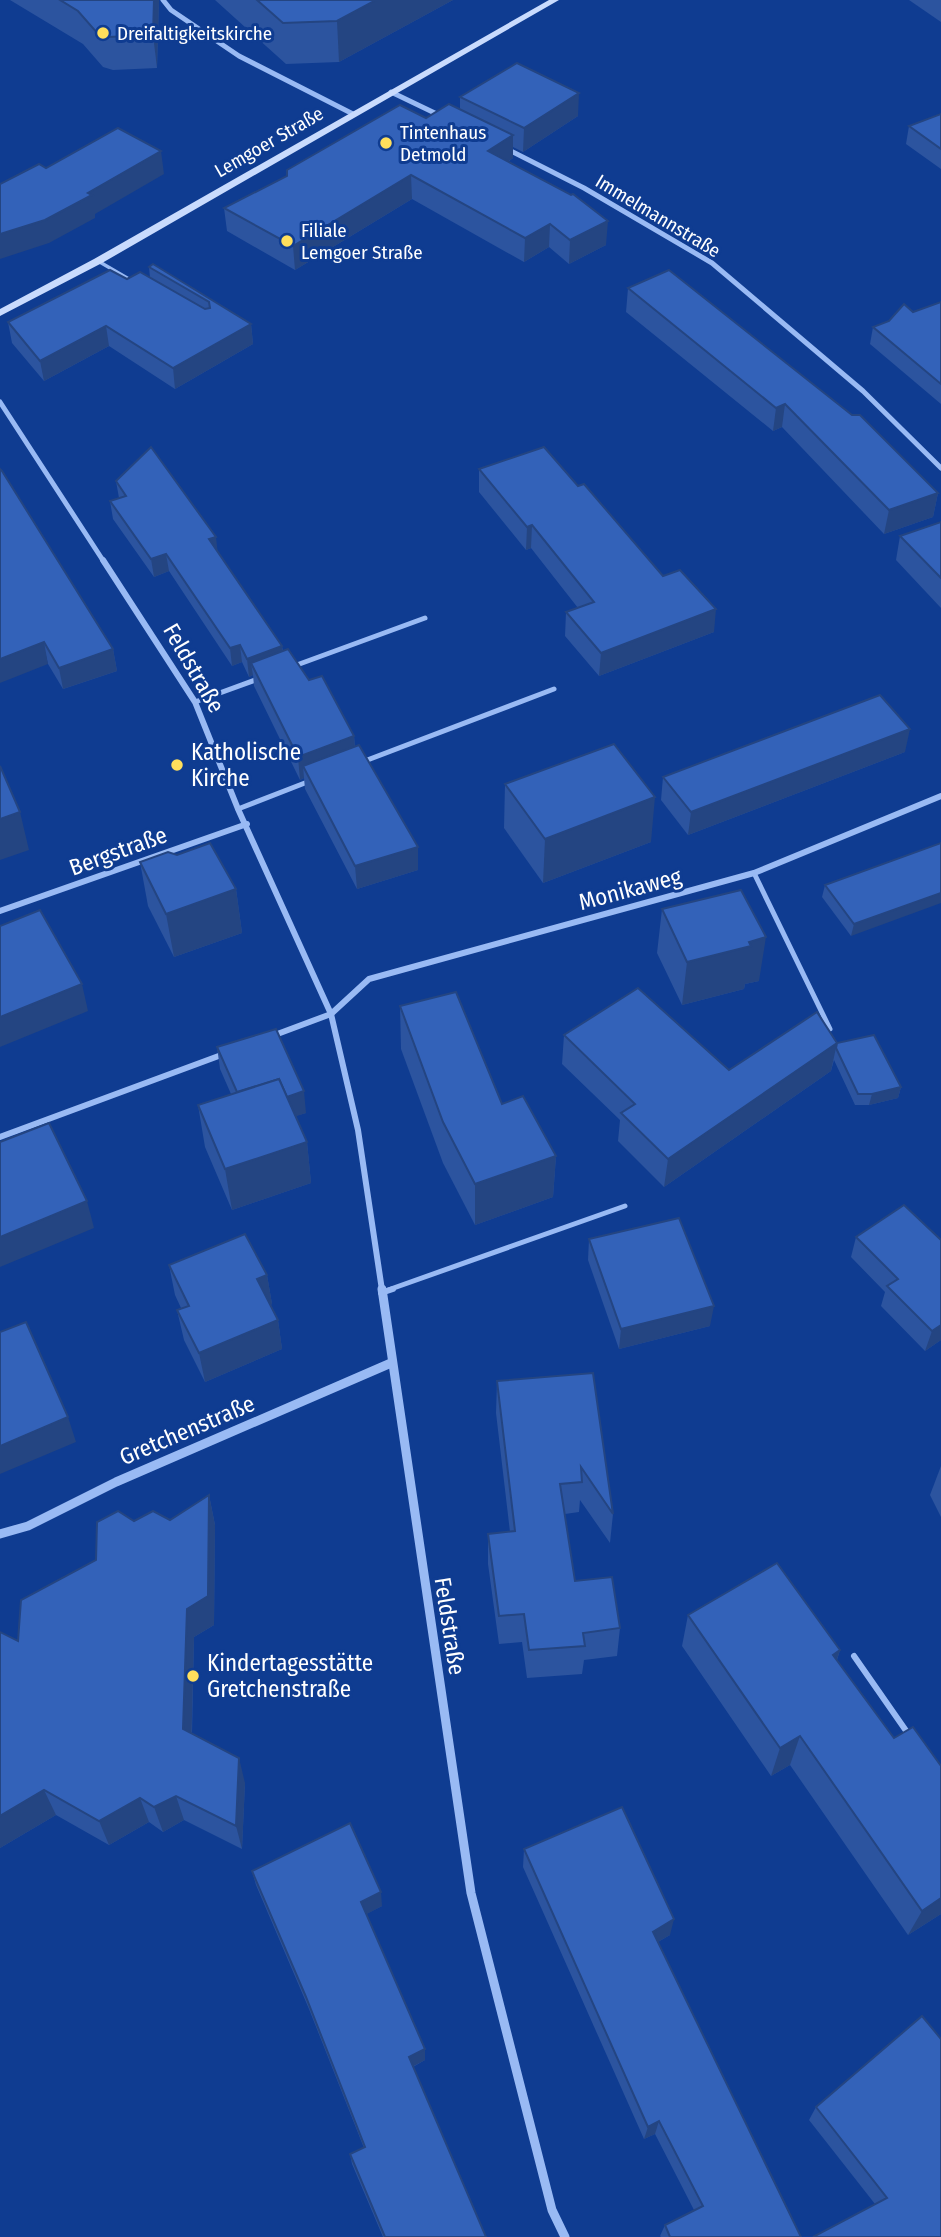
<svg xmlns="http://www.w3.org/2000/svg" width="941" height="2237" font-family="'Fira Sans Condensed',sans-serif">
<rect width="100%" height="100%" fill="#0f3c91"/>
<g fill="none" stroke-linecap="round" stroke-linejoin="round">
<polyline stroke="#99baf4" stroke-width="3.5" points="98,261 134,282"/>
<g stroke="#99baf4" stroke-width="5">
<polyline points="294,666 425,618"/>
<polyline points="195,702 258,679"/>
<polyline points="362,762 554,689"/>
<polyline points="238,809 310,781"/>
<polyline points="754,873 830,1029"/>
<polyline points="388,1290 625,1206"/>
</g>
<g stroke="#99baf4" stroke-width="6">
<polyline points="381,1293 393,1289"/>
<polyline points="854,1656 909,1735"/>
</g>
<g stroke="#99baf4" stroke-width="5">
<polyline points="163,0 171,10 239,56 353,114"/>
<polyline points="391,92 441,116"/>
<polyline points="505,148 584,188 712,263 863,391 941,468"/>
<polyline points="0,402 104,562"/>
</g>
<g stroke="#99baf4" stroke-width="6">
<polyline points="103,560 195,702 238,809 331,1014 358,1130 382,1290"/>
<polyline points="0,911 247,824"/>
<polyline points="272,1036 331,1014 369,979 754,873 941,796"/>
<polyline points="0,1137 224,1054"/>
</g>
<g stroke="#99baf4" stroke-width="9">
<polyline points="382,1289 471,1893 552,2210 565,2237"/>
<polyline points="0,1534 28,1526 116,1482 391,1363"/>
</g>
<polygon fill="#c9dbfd" fill-rule="evenodd" points="549,0 559,0 102,263 0,316 0,309 94,259"/>
</g>
<g fill="#2c549f">
<polygon points="10,0 159,0 157,68 113,70 103,67 83,44"/>
<polygon points="215,0 453,0 339,62 286,64"/>
<polygon points="909,0 941,0 941,22"/>
<polygon points="460,97 578,116 523,152 513,147 513,158 508,162 606,245 569,264 549,247 524,262 412,199 295,270 227,231 224,208 426,118 460,109"/>
<polygon points="941,114 941,169 906,144 909,126"/>
<polygon points="149,267 251,324 253,344 175,389 109,346 44,381 12,343 8,322 127,279 150,278"/>
<polygon points="628,288 938,493 933,517 884,534 782,427 773,431 626,312"/>
<polygon points="941,302 941,404 870,344 873,327"/>
<polygon points="0,469 113,649 117,671 63,689 48,664"/>
<polygon points="479,469 578,486 663,576 714,632 599,676 565,636 566,612 578,608 531,548 526,550 479,492"/>
<polygon points="116,481 217,552 282,646 283,651 309,680 354,736 355,747 418,847 418,870 357,889 305,789 304,778 300,780 254,686 253,675 249,677 242,662 232,666 169,571 154,577 113,519 110,501 119,498"/>
<polygon points="941,522 941,608 896,560 900,536"/>
<polygon points="905,752 688,835 661,800 663,777"/>
<polygon points="505,784 651,842 543,883 504,828"/>
<polygon points="941,843 851,936 822,897 825,885"/>
<polygon points="140,862 236,889 242,933 174,957 148,906"/>
<polygon points="662,909 759,981 745,984 744,989 682,1005 657,953"/>
<polygon points="400,1006 556,1156 553,1197 475,1225 443,1163 401,1049"/>
<polygon points="564,1035 729,1070 837,1043 901,1087 898,1098 869,1105 855,1105 834,1060 831,1071 664,1187 618,1141 620,1120 562,1064"/>
<polygon points="217,1047 306,1113 295,1116 307,1142 311,1183 232,1210 205,1147 198,1105 231,1094 220,1069"/>
<polygon points="856,1237 941,1240 941,1340 925,1351 881,1306 885,1292 851,1257"/>
<polygon points="589,1239 710,1326 619,1349 588,1260"/>
<polygon points="169,1265 267,1275 272,1304 270,1305 278,1320 282,1349 205,1382 184,1340 177,1310 181,1308 175,1295"/>
<polygon points="593,1373 613,1514 610,1543 580,1500 579,1512 565,1514 575,1581 620,1628 617,1656 584,1660 582,1674 527,1678 522,1642 499,1644 488,1564 488,1534 510,1532 496,1413 497,1381"/>
<polygon points="941,1466 941,1517 930,1495"/>
<polygon points="209,1495 215,1525 214,1625 194,1637 192,1733 245,1783 242,1849 184,1820 163,1832 149,1822 109,1845 56,1815 0,1848 18,1641 134,1521 170,1520"/>
<polygon points="688,1615 840,1650 837,1660 941,1914 908,1935 790,1765 771,1776 682,1646"/>
<polygon points="524,1849 670,1935 658,1942 801,2237 661,2237 660,2236 665,2225 694,2210 655,2134 644,2139 523,1867"/>
<polygon points="252,1871 382,1906 366,1914 425,2049 425,2060 413,2067 486,2237 383,2237 352,2164 350,2154 364,2148 309,2009 256,1885"/>
<polygon points="816,2107 941,2237 875,2204 809,2120"/>
</g>
<g fill="#244582">
<polygon points="154,0 159,0 157,68 153,35"/>
<polygon points="376,0 453,0 339,62 337,21"/>
<polygon points="579,93 578,116 523,152 524,128"/>
<polygon points="513,135 513,158 488,175 488,151"/>
<polygon points="161,151 164,174 95,214 95,218 49,243 0,259 0,234 88,193"/>
<polygon points="411,175 412,199 295,270 293,246"/>
<polygon points="608,221 606,245 569,264 570,240"/>
<polygon points="550,224 549,247 524,262 525,238"/>
<polygon points="251,324 253,344 175,389 173,368"/>
<polygon points="106,326 109,346 44,381 40,361"/>
<polygon points="785,404 782,427 773,431 776,408"/>
<polygon points="938,493 933,517 884,534 889,510"/>
<polygon points="532,525 531,548 526,550 527,527"/>
<polygon points="216,537 218,555 209,539"/>
<polygon points="166,554 169,571 154,577 151,559"/>
<polygon points="716,609 714,632 599,676 601,653"/>
<polygon points="44,642 48,664 0,683 0,659"/>
<polygon points="240,645 242,662 232,666 230,648"/>
<polygon points="282,646 284,664 251,663 253,675 249,677 247,659"/>
<polygon points="113,649 117,671 63,689 59,668"/>
<polygon points="910,729 905,752 688,835 691,812"/>
<polygon points="354,736 356,759 303,766 304,778 300,780 298,757"/>
<polygon points="655,797 651,842 543,883 545,839"/>
<polygon points="20,812 29,850 0,860 0,819"/>
<polygon points="418,847 418,870 357,889 355,866"/>
<polygon points="236,889 242,933 174,957 166,914"/>
<polygon points="941,893 941,903 851,936 854,924"/>
<polygon points="766,937 759,981 745,984 744,989 682,1005 687,962 749,942"/>
<polygon points="82,984 88,1011 0,1047 0,1017"/>
<polygon points="837,1043 831,1071 664,1187 668,1159"/>
<polygon points="901,1087 898,1098 869,1105 872,1094"/>
<polygon points="304,1091 306,1113 248,1132 245,1110"/>
<polygon points="307,1142 311,1183 232,1210 225,1169"/>
<polygon points="556,1156 553,1197 475,1225 475,1184"/>
<polygon points="87,1201 94,1228 0,1267 0,1237"/>
<polygon points="267,1275 272,1304 261,1309 257,1279"/>
<polygon points="714,1306 710,1326 619,1349 621,1329"/>
<polygon points="278,1320 282,1349 205,1382 199,1353"/>
<polygon points="941,1325 941,1340 925,1351 932,1331"/>
<polygon points="68,1417 76,1442 0,1474 0,1446"/>
<polygon points="209,1495 215,1525 214,1625 194,1637 191,1755 183,1729 187,1609"/>
<polygon points="840,1650 830,1680 833,1655"/>
<polygon points="800,1736 790,1765 771,1776 780,1748"/>
<polygon points="239,1758 245,1783 242,1849 236,1826"/>
<polygon points="44,1790 56,1815 0,1848 0,1816"/>
<polygon points="176,1796 184,1820 163,1832 154,1807"/>
<polygon points="140,1798 149,1822 109,1845 99,1821"/>
<polygon points="381,1892 382,1906 363,1916 361,1902"/>
<polygon points="941,1898 941,1914 908,1935 922,1911"/>
<polygon points="674,1919 670,1935 649,1947 653,1932"/>
<polygon points="425,2049 425,2060 410,2068 409,2057"/>
<polygon points="659,2121 655,2134 644,2139 648,2127"/>
</g>
<g fill="#3362b9" stroke="#244582" stroke-width="2">
<polygon points="60,0 154,0 153,35 108,37 98,34 78,11"/>
<polygon points="257,0 376,0 337,21 283,23"/>
<polygon points="517,63 579,93 524,128 460,97"/>
<polygon points="449,104 513,135 488,151 571,195 573,194 608,221 570,240 550,224 525,238 411,175 293,246 224,208 287,176 287,170 400,105 426,118"/>
<polygon points="941,114 941,149 909,126"/>
<polygon points="118,128 161,151 88,193 92,195 45,220 0,234 0,184 39,164 46,168"/>
<polygon points="153,264 251,324 173,368 106,326 40,361 8,322 110,270 127,279 140,272 205,309 210,308 209,302 149,267"/>
<polygon points="669,270 852,415 860,415 938,493 889,510 785,404 776,408 628,288"/>
<polygon points="941,302 941,384 873,327 889,321 904,304 913,312"/>
<polygon points="151,447 216,537 209,539 282,646 247,659 240,645 230,648 166,554 151,559 110,501 126,496 116,481"/>
<polygon points="544,447 578,486 584,484 663,576 680,570 716,609 601,653 566,612 594,602 532,525 527,527 479,469"/>
<polygon points="0,469 2,471 113,649 59,668 44,642 0,659"/>
<polygon points="941,522 941,578 900,536"/>
<polygon points="288,649 309,680 322,676 354,736 298,757 251,663"/>
<polygon points="880,695 910,729 691,812 663,777"/>
<polygon points="614,744 655,797 545,839 505,784"/>
<polygon points="359,745 418,847 355,866 303,766"/>
<polygon points="0,766 20,812 0,819"/>
<polygon points="210,843 236,889 166,914 140,862 168,852 177,855"/>
<polygon points="941,843 941,893 854,924 825,885"/>
<polygon points="741,890 766,937 749,942 751,946 687,962 662,909"/>
<polygon points="40,910 82,984 0,1017 0,926"/>
<polygon points="638,988 729,1070 817,1012 837,1043 668,1159 621,1113 635,1104 564,1035"/>
<polygon points="456,992 502,1104 523,1096 556,1156 475,1184 443,1122 400,1006"/>
<polygon points="276,1029 304,1091 287,1097 279,1079 237,1092 217,1047"/>
<polygon points="874,1035 901,1087 872,1094 858,1094 836,1048 837,1043"/>
<polygon points="279,1079 307,1142 225,1169 198,1105"/>
<polygon points="49,1123 87,1201 0,1237 0,1142"/>
<polygon points="904,1205 941,1240 941,1325 932,1331 887,1286 898,1279 856,1237"/>
<polygon points="679,1218 714,1306 621,1329 589,1239"/>
<polygon points="245,1234 267,1275 257,1279 278,1320 199,1353 177,1310 189,1306 169,1265"/>
<polygon points="26,1322 68,1417 0,1446 0,1332"/>
<polygon points="593,1373 613,1514 581,1467 582,1482 560,1484 575,1581 612,1577 620,1628 583,1633 585,1646 529,1650 524,1614 499,1616 488,1534 515,1531 497,1381"/>
<polygon points="209,1495 208,1596 187,1609 183,1729 239,1758 236,1826 176,1796 154,1807 140,1798 99,1821 44,1790 0,1816 0,1632 18,1641 21,1600 96,1560 97,1522 118,1511 134,1521 153,1511 170,1520"/>
<polygon points="777,1563 840,1650 833,1655 894,1738 913,1727 941,1766 941,1898 922,1911 800,1736 780,1748 688,1615"/>
<polygon points="622,1807 674,1919 653,1932 801,2237 670,2237 665,2225 703,2206 659,2121 648,2127 524,1849"/>
<polygon points="350,1823 381,1892 361,1902 425,2049 409,2057 486,2237 385,2237 350,2154 365,2147 306,1997 252,1871"/>
<polygon points="922,2016 941,2039 941,2237 813,2237 887,2198 816,2107"/>
</g>
<g fill="#ffdf5c" stroke="#0f3c91" stroke-width="2.5">
<circle cx="103" cy="33" r="7"/>
<circle cx="386" cy="143" r="7"/>
<circle cx="287" cy="241" r="7"/>
<circle cx="177" cy="765" r="7"/>
<circle cx="193" cy="1676" r="7"/>
</g>
<g text-anchor="middle" dominant-baseline="central" stroke-width="6" stroke-linejoin="round" paint-order="stroke">
<g font-size="19" fill="#fff" stroke="#0f3c91" text-anchor="start">
<text x="117" y="33">Dreifaltigkeitskirche</text>
<text x="400" y="132">Tintenhaus<tspan x="400" dy="22">Detmold</tspan></text>
<text x="301" y="230">Filiale<tspan x="301" dy="22">Lemgoer Straße</tspan></text>
</g>
<g font-size="19" fill="#fff" stroke="#0f3c91">
<text transform="translate(269 142) rotate(-30)">Lemgoer Straße</text>
<text transform="translate(658 216) rotate(31)">Immelmannstraße</text>
</g>
<g font-size="23" fill="#fff" stroke="#0f3c91">
<text transform="translate(194 668) rotate(60)">Feldstraße</text>
<text transform="translate(118 851) rotate(-20)">Bergstraße</text>
<text transform="translate(630 889) rotate(-15)">Monikaweg</text>
<text transform="translate(187 1430) rotate(-23)">Gretchenstraße</text>
<text transform="translate(450 1626) rotate(81)">Feldstraße</text>
</g>
<g font-size="23" fill="#fff" stroke="#0f3c91" text-anchor="start">
<text x="191" y="752">Katholische<tspan x="191" dy="26">Kirche</tspan></text>
<text x="207" y="1663">Kindertagesstätte<tspan x="207" dy="26">Gretchenstraße</tspan></text>
</g>
</g>
</svg>
